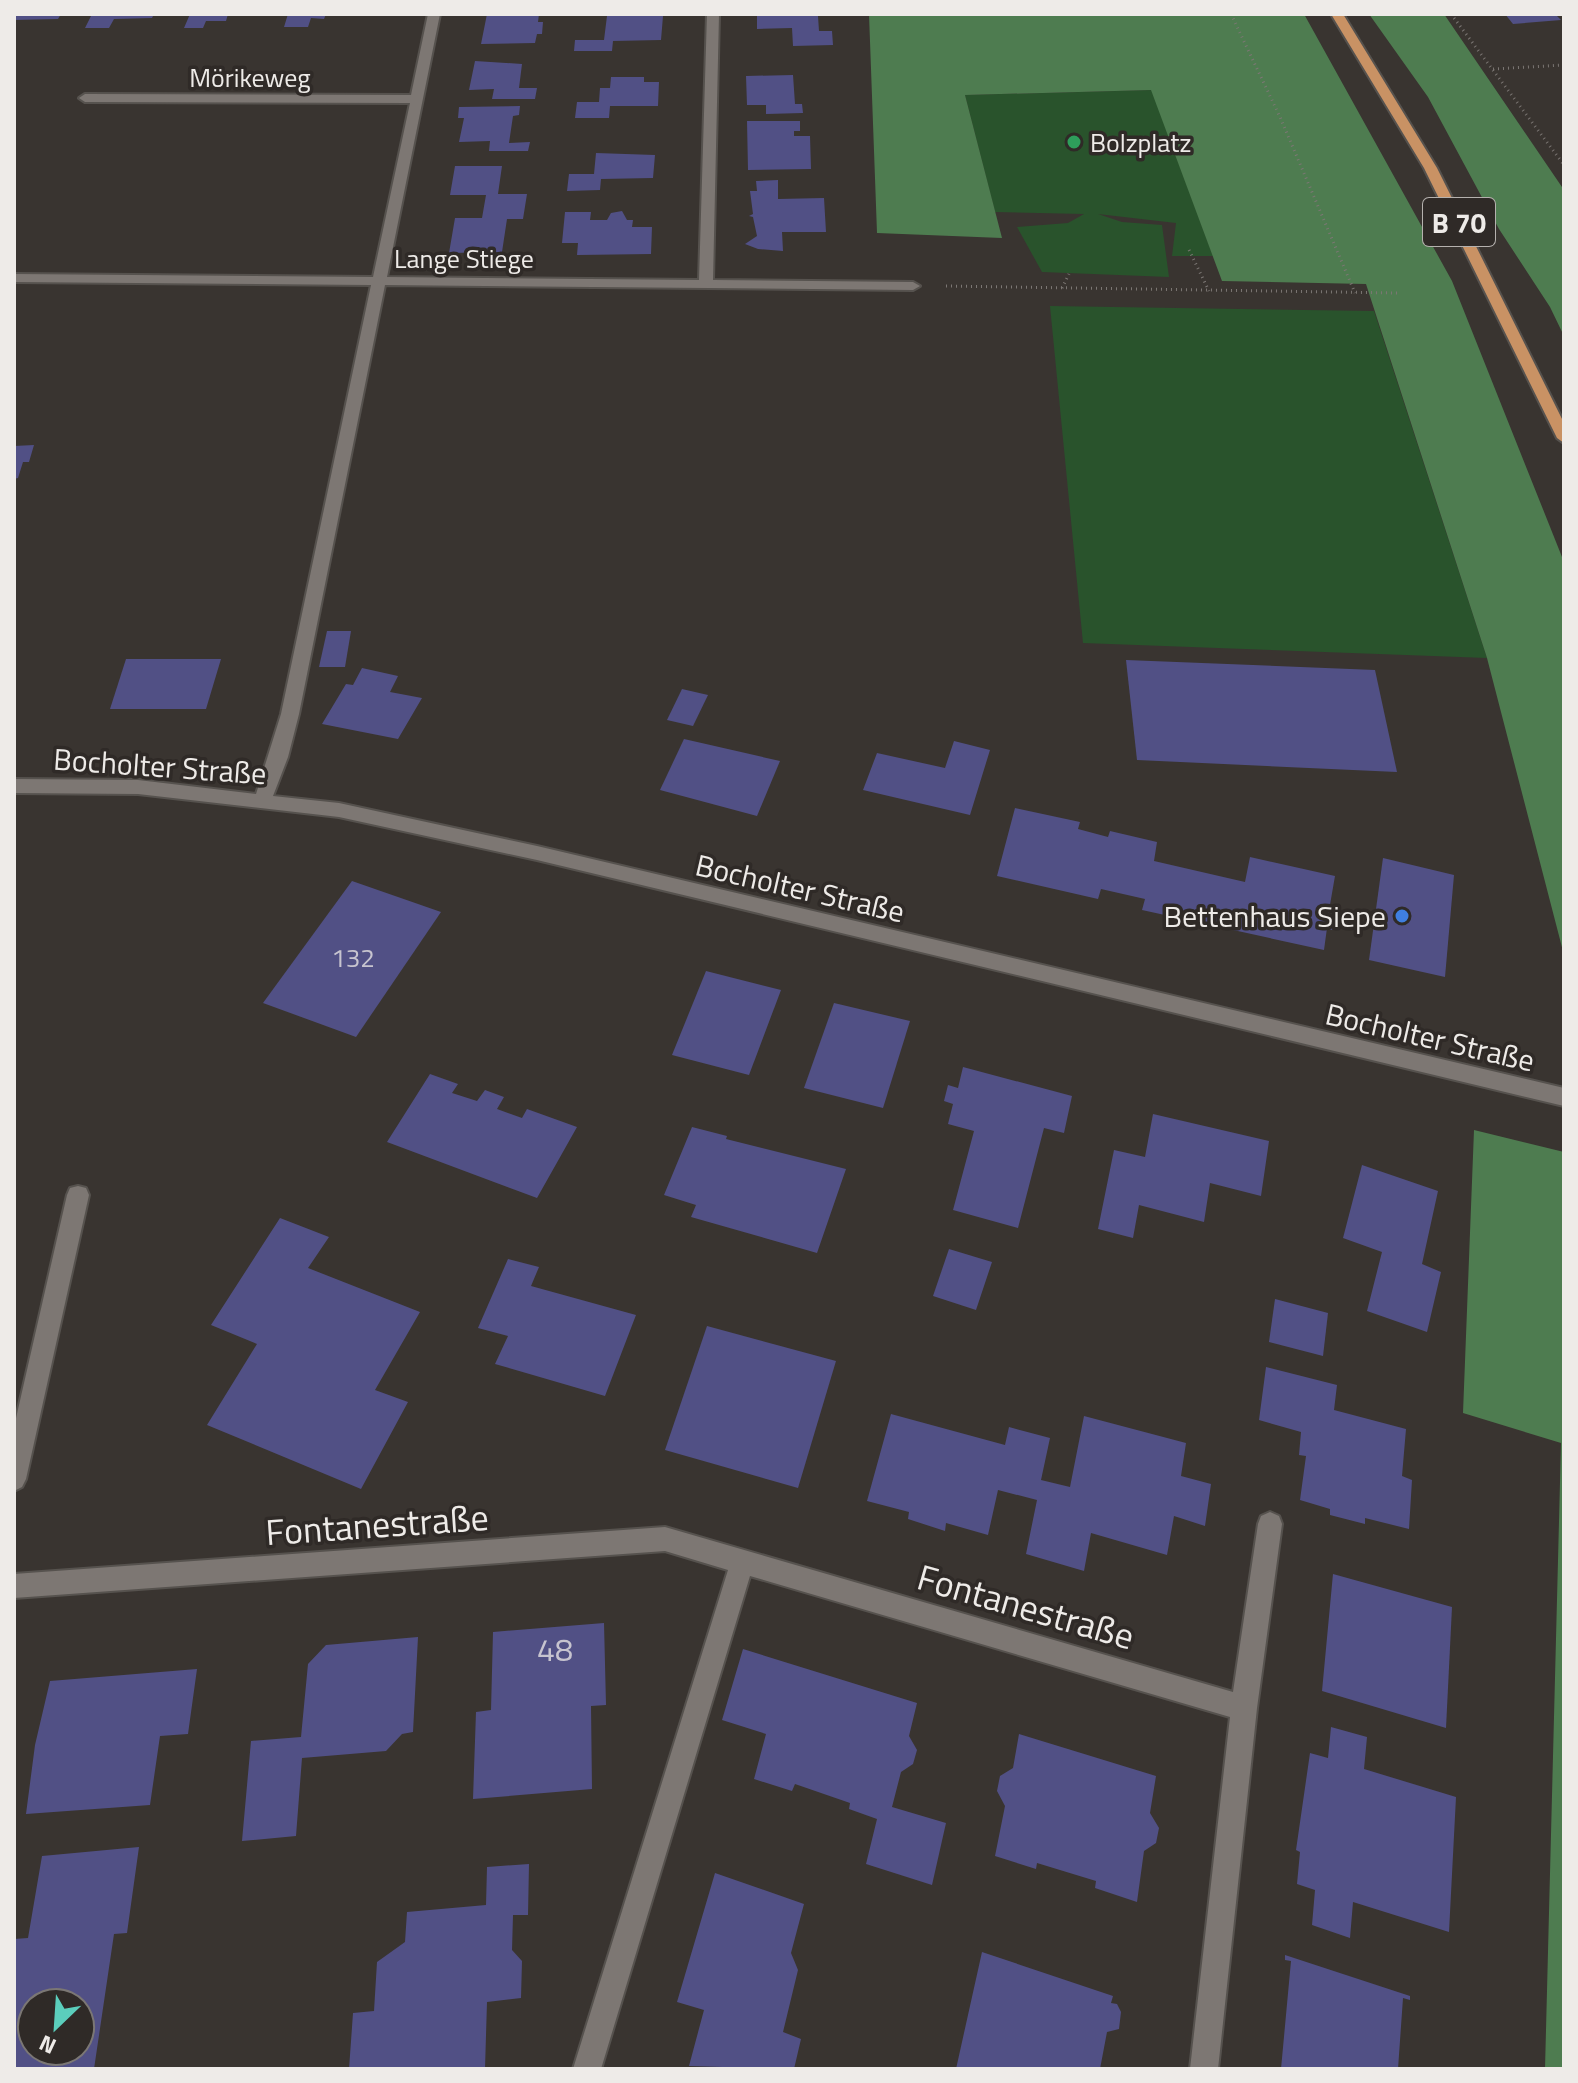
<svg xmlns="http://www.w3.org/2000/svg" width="1578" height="2083" font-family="'Titillium Web',sans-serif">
<rect width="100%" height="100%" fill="#393430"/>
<g fill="#29532c">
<polygon points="1152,90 1213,256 1172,256 1176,223 1098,214 1122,222 1162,225 1169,277 1042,272 1017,227 1068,223 1084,214 995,212 965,95"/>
<polygon points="1050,306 1374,311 1487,658 1083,643"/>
</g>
<g fill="#4e7c50">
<polygon points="869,14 1304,14 1452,281 1564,562 1564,955 1487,658 1366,284 1222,281 1151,90 965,95 1002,238 877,233"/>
<polygon points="1369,14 1444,14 1564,190 1564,336 1550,307 1499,229 1428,97"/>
<polygon points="1474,1130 1564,1152 1564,2069 1545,2069 1561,1443 1463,1413"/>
</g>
<g fill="#515085" fill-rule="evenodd">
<polygon points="14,14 61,14 58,19 14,20"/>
<polygon points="92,14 154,14 152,18 114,19 109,28 85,28"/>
<polygon points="190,14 228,14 226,21 206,21 203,28 184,28"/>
<polygon points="288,14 326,14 324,19 311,18 308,27 284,27"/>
<polygon points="487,14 539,14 538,22 543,22 542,34 537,34 535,43 481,44"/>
<polygon points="757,14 813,14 818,16 819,31 832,31 833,45 793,46 792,28 757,29"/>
<polygon points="1505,14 1555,14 1561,20 1513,24"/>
<polygon points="607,16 663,16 661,40 613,41 612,51 574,51 575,40 604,40"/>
<polygon points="475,61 522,64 519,88 537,88 535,99 492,99 494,89 469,90"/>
<polygon points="793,75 795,104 802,104 803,113 766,114 766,105 747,105 746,76"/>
<polygon points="611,77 644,77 644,82 659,82 658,106 610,106 609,118 575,118 577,102 599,102 600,88 610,88"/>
<polygon points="520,106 519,115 513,116 509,143 530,142 528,151 489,151 490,141 459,142 464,118 458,118 459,107"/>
<polygon points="747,121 800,121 800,131 794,131 794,136 810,136 811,169 748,170"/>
<polygon points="596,153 655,155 653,178 601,179 600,190 567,191 569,174 594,174"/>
<polygon points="455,166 502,166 498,194 527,194 523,219 507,219 502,252 449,253 455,218 482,218 486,195 450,195"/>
<polygon points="778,180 778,199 824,198 826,232 782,232 783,251 758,249 745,244 757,236 753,217 749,216 753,214 750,191 757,191 756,181"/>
<polygon points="622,211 627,220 633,220 632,227 652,227 651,254 577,255 578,243 562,243 565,212 591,212 590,220 607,220 611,213"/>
<polygon points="34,445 29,462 23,462 18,478 14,479 14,446"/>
<polygon points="327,631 351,631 345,667 319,667"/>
<polygon points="126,659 221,659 206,709 110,709"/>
<polygon points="1126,660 1375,670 1397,772 1137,760"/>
<polygon points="362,668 398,676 390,692 422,698 398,739 322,724 346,684 353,685"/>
<polygon points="682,689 708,695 693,726 667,720"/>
<polygon points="684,739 780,761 757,816 660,790"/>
<polygon points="954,741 990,750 970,815 863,790 877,753 945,768"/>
<polygon points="1015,808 1080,822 1078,829 1108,837 1110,831 1157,842 1154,861 1245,882 1250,857 1335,876 1327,922 1333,924 1332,930 1327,928 1324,950 1142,910 1145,899 1101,889 1098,899 997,876"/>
<polygon points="1383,858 1454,875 1445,977 1369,960"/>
<polygon points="352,881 441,912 356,1037 263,1003"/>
<polygon points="706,971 781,990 749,1075 672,1055"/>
<polygon points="834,1003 910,1021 883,1108 804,1088"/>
<polygon points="963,1067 1072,1096 1064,1133 1044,1128 1018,1228 953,1210 974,1131 948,1124 953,1104 944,1101 948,1085 958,1088"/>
<polygon points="430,1074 458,1084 452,1093 477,1101 485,1090 504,1097 497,1109 522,1118 527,1109 577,1127 537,1198 387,1142"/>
<polygon points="1153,1114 1269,1141 1261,1196 1210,1183 1204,1222 1139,1205 1133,1238 1098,1229 1114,1150 1145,1157"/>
<polygon points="692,1127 727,1136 726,1139 846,1169 817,1253 691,1217 696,1205 664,1195"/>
<polygon points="1362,1165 1438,1191 1422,1264 1441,1272 1427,1332 1367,1311 1382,1252 1343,1238"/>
<polygon points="280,1218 329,1237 308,1268 420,1312 375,1390 408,1402 361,1489 207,1425 257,1344 211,1325"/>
<polygon points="949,1249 992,1262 976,1310 933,1296"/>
<polygon points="508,1259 539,1267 531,1286 636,1315 605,1396 495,1364 508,1336 478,1328"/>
<polygon points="1275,1299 1328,1313 1323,1356 1269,1342"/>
<polygon points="707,1326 836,1361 798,1488 665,1450"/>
<polygon points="1266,1367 1337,1385 1334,1410 1406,1429 1402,1476 1412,1480 1409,1529 1365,1518 1365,1524 1330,1515 1330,1509 1300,1500 1306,1456 1299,1455 1301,1432 1259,1420"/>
<polygon points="891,1414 1005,1445 1009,1427 1050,1438 1041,1480 1070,1487 1084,1416 1186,1443 1181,1476 1211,1484 1205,1526 1174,1516 1167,1555 1091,1533 1084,1571 1026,1554 1037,1500 998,1490 988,1535 946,1523 945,1531 908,1519 909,1512 867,1501"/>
<polygon points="1333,1574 1452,1607 1446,1728 1322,1691"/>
<polygon points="604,1623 606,1705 591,1706 592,1789 473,1799 476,1712 491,1710 493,1632"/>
<polygon points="418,1637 413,1732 402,1734 386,1751 302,1758 296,1836 242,1841 251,1741 301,1737 308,1664 326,1645"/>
<polygon points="743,1649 917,1703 909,1736 917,1750 913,1764 901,1772 892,1807 946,1823 932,1885 866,1864 877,1819 849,1809 850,1803 795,1784 792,1791 754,1779 766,1734 722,1720"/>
<polygon points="197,1669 188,1734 160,1736 150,1805 26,1814 35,1745 50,1681"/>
<polygon points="1331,1727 1367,1737 1364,1769 1456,1797 1449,1932 1353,1902 1350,1938 1312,1925 1315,1890 1297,1884 1300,1852 1296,1850 1310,1753 1328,1758"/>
<polygon points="1019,1734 1156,1776 1150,1813 1159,1828 1156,1843 1144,1851 1137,1902 1095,1888 1096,1881 1037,1863 1036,1869 995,1856 1005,1806 997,1791 1000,1776 1013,1768"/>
<path d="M139,1847L127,1933L114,1934L94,2069H14V1939L28,1938L42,1856ZM32,2003H80V2051H32Z"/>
<polygon points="529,1864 528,1915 513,1915 512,1950 522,1961 521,1998 487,2002 485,2069 349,2069 353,2013 374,2011 377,1962 405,1942 407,1912 486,1905 487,1867"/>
<polygon points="715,1873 804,1904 791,1953 798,1970 783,2032 801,2039 794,2069 689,2066 704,2010 677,2002"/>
<polygon points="982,1952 1113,1996 1111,2003 1117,2004 1121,2012 1119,2029 1107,2032 1100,2069 956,2069"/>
<polygon points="1285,1955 1410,1996 1410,2000 1403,1998 1398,2069 1281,2069 1291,1961 1285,1960"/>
</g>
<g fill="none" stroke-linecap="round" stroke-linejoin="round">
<g stroke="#56524e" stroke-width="4">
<g id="minor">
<polygon points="428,14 440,14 387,277 699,280 707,14 719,14 713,280 913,282 920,286 913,290 385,285 299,714 288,757 273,796 339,803 537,846 1564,1088 1564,1106 537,860 339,817 138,794 14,793 14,779 138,780 256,794 281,714 371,285 14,282 14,274 373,277 410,103 85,102 79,98 85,94 411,95"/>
<polygon points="78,1186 86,1188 89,1195 26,1479 22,1487 14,1491 14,1427 67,1195 70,1188"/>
<polygon points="1270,1512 1279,1516 1282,1524 1257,1708 1218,2069 1190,2069 1230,1717 750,1576 601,2069 573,2069 728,1570 665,1551 14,1598 14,1574 665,1527 1233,1692 1258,1524 1261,1516"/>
</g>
</g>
<g stroke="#56524e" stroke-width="4">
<polygon id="major" points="1331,14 1343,14 1437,168 1564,423 1564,443 1557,438 1424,168"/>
</g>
<g stroke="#7c7774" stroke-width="3" stroke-dasharray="1 4" stroke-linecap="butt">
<polyline points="1231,14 1280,117 1355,293"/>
<polyline points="1451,14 1564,165"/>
<polyline points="1493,69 1564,65"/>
<polyline points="1189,250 1209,291"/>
<polyline points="946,286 1399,293"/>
<polyline points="1062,288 1069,274"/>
</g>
<use href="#minor" fill="#7d7773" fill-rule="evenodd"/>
<use href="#major" fill="#c99264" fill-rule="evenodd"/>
</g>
<circle fill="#2e9e5b" stroke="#2f2a27" stroke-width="3" cx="1074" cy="142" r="8"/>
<circle fill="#3f7fe0" stroke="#2f2a27" stroke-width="3" cx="1402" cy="916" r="8"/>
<g text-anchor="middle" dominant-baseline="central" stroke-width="7" stroke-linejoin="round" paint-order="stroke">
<g font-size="26" fill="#eeebe8" stroke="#2f2a27">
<text x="250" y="77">Mörikeweg</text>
<text x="464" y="258">Lange Stiege</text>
</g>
<g font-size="26" fill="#eeebe8" stroke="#2f2a27" text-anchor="start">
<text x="1090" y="142">Bolzplatz</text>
</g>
<g font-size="26" fill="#c7c4cf">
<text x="353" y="957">132</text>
</g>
<rect fill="#2f2a27" stroke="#b5b1ae" stroke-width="2" x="1423" y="198" width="72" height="48" rx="6"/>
<g font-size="28" font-weight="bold" fill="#eeebe8">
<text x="1459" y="222">B 70</text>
</g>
<g font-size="30" fill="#eeebe8" stroke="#2f2a27">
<text transform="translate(160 766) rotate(4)">Bocholter Straße</text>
<text transform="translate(800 888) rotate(13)">Bocholter Straße</text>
<text transform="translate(1430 1037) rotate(13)">Bocholter Straße</text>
</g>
<g font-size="30" fill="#eeebe8" stroke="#2f2a27" text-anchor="end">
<text x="1386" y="916">Bettenhaus Siepe</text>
</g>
<g font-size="32" fill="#c7c4cf">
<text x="555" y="1649">48</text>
</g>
<g font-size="36" fill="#eeebe8" stroke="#2f2a27">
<text transform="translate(377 1524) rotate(-4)">Fontanestraße</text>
<text transform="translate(1026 1606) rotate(16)">Fontanestraße</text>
</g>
</g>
<rect width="1578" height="2083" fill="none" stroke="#eeebe8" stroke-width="32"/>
<g transform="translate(56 2027) rotate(205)"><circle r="38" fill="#2f2a27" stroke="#7b7774" stroke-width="2"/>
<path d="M0-6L14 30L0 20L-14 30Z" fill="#5bcebc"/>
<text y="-12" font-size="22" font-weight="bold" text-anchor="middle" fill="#eeebe8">N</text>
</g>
</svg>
